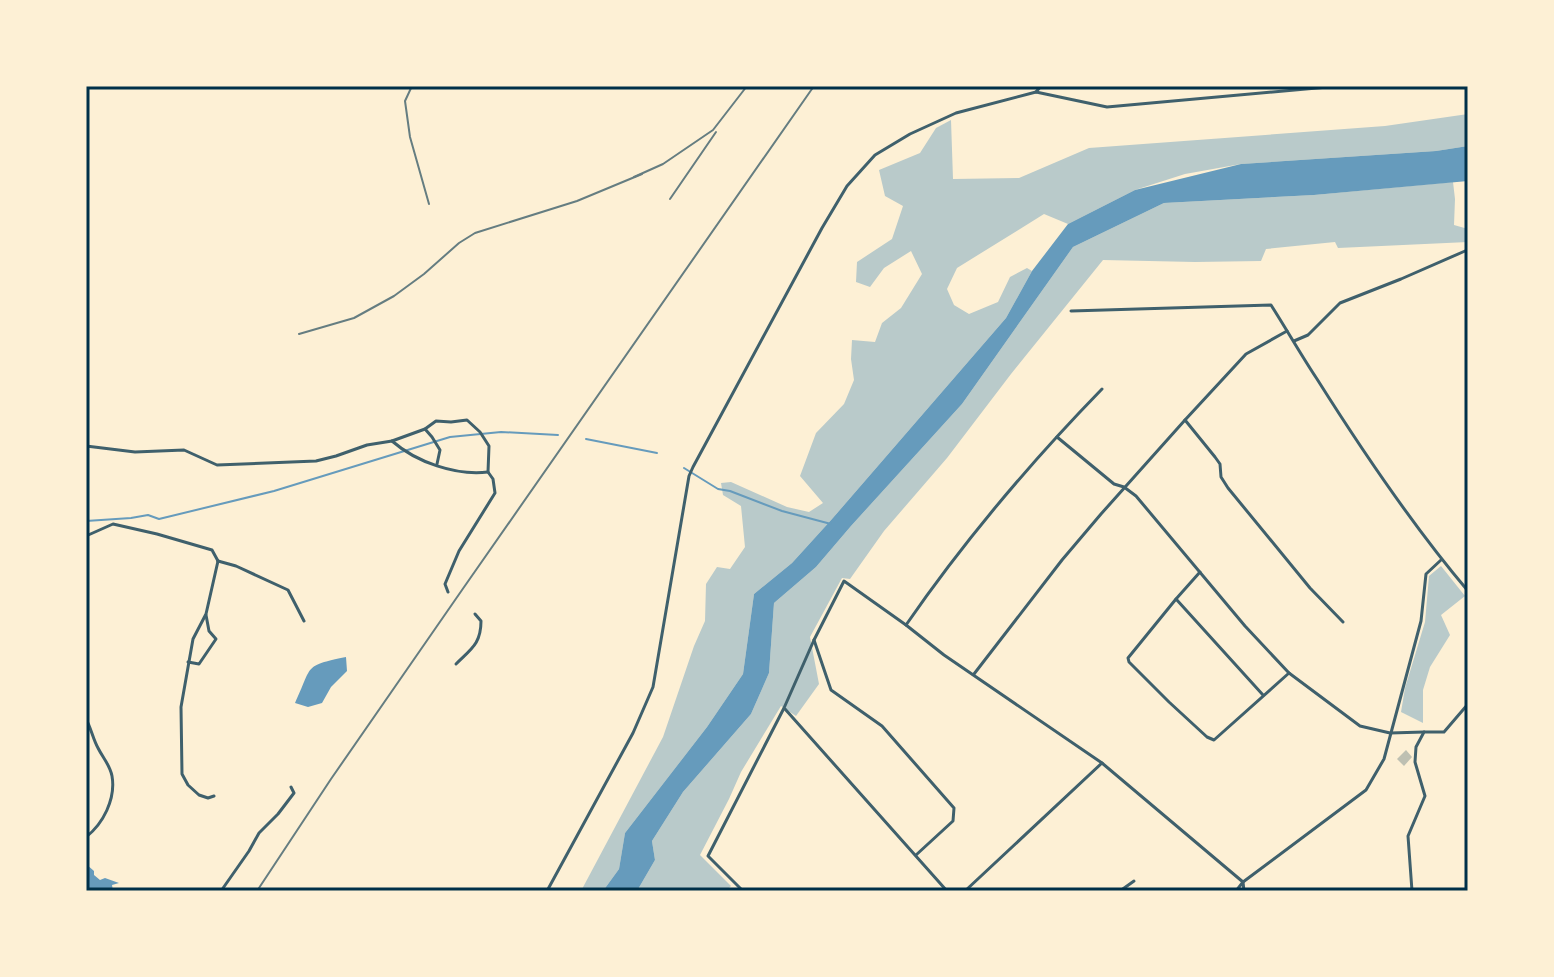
<svg xmlns="http://www.w3.org/2000/svg" width="1554" height="977" font-family="Commissioner,sans-serif">
<rect width="100%" height="100%" fill="#fdf0d5"/>
<g fill="#b9caca">
<polygon points="1468,114 1468,146 1436,151 1241,164 1185,174 1135,190 1068,224 1044,214 957,268 947,289 954,305 969,314 998,302 1010,277 1027,268 1032,271 1006,318 832,519 792,563 754,594 743,674 707,727 625,833 619,869 603,891 581,891 663,737 694,646 705,621 706,584 717,567 730,569 745,547 741,506 723,495 721,483 731,482 787,507 809,512 823,503 800,476 816,433 844,404 854,380 851,359 852,340 875,342 882,323 901,308 922,274 911,251 884,268 870,287 856,282 857,262 892,239 903,206 885,196 879,170 920,153 936,128 951,120 953,179 1019,178 1089,148 1385,126"/>
<polygon points="1453,182 1455,199 1454,225 1468,229 1468,242 1338,248 1335,242 1266,249 1261,261 1195,262 1103,260 1011,374 947,458 884,531 850,579 842,578 810,637 819,684 796,716 781,706 741,772 729,799 700,855 731,886 726,891 637,891 655,860 652,841 683,792 751,714 769,673 774,603 816,567 851,526 962,404 1073,247 1164,203 1314,195"/>
<polygon points="1441,566 1465,596 1441,615 1450,635 1430,667 1423,690 1423,723 1401,712 1405,688 1425,622 1429,576"/>
</g>
<g fill="#669bbc">
<polygon points="1468,146 1468,181 1314,195 1164,203 1073,247 962,404 851,526 816,567 774,603 769,673 751,714 683,792 652,841 655,860 637,891 603,891 619,869 625,833 707,727 743,674 754,594 792,563 832,519 1006,318 1032,271 1068,224 1135,190 1241,164 1436,151"/>
<path d="M346,657L347,671L331,687L322,703L308,707L295,703C313,666 302,666 346,657Z"/>
<polygon points="86,864 94,871 94,875 100,880 105,878 119,883 112,885 113,891 86,889"/>
</g>
<g fill="none" stroke-linecap="round" stroke-linejoin="round">
<g stroke="#669bbc" stroke-width="2">
<polyline points="586,439 657,453"/>
<polyline points="684,468 718,489 730,491 782,511 831,524"/>
<polyline points="86,521 131,518 148,515 159,519 274,491 450,437 501,432 558,435"/>
</g>
</g>
<polygon fill="#bec0b2" points="1406,750 1412,757 1404,766 1397,759"/>
<g fill="none" stroke-linecap="round" stroke-linejoin="round">
<g stroke="#3f606c" stroke-width="3">
<polyline points="1036,92 1041,86"/>
<path d="M1071,311L1271,305C1287,330 1301,355 1317,379C1363,452 1412,525 1468,591"/>
<polyline points="1294,341 1308,335 1340,303 1401,279 1465,251 1468,251"/>
<polyline points="1185,420 1215,457 1220,464 1221,477 1228,488 1310,588 1343,622"/>
<polyline points="425,429 432,437 440,450 437,464"/>
<polyline points="1057,437 1114,484 1124,487 1136,496 1245,626 1289,673 1360,726 1390,733 1424,732"/>
<polyline points="392,441 425,429 436,421 451,422 467,420 480,432 489,446 488,472 493,479 495,493 459,551 445,584 448,592"/>
<path d="M86,446L135,452L184,450L217,465L316,461L336,456L367,445L392,441C416,462 456,476 488,472"/>
<polyline points="86,536 113,524 157,534 212,550 218,561"/>
<polyline points="218,561 236,566 288,590 304,621"/>
<polyline points="1200,572 1176,599 1128,658 1129,662 1169,702 1207,737 1214,740 1289,673"/>
<polyline points="1176,599 1263,695"/>
<path d="M906,625C964,541 1031,462 1102,389"/>
<polyline points="814,640 831,690 882,726 954,808 953,821 916,855"/>
<polyline points="188,662 199,664 216,639 209,631 206,615"/>
<path d="M456,664C471,649 481,644 481,621L475,614"/>
<polyline points="974,674 1062,560 1101,514 1185,420 1246,354 1287,331"/>
<polyline points="785,709 947,891"/>
<path d="M86,719C91,728 93,739 98,748C103,758 110,765 112,776C116,799 103,824 86,837"/>
<polyline points="214,796 208,798 199,795 188,785 182,774 181,707 193,639 206,614 218,561"/>
<polyline points="221,891 249,851 259,833 278,814 294,793 291,787"/>
<polyline points="547,891 633,733 653,687 689,476 693,467 822,228 847,186 875,155 910,134 956,113 1036,92 1107,107 1339,86"/>
<polyline points="743,891 708,856 784,708 814,640 844,581 906,625 944,655 1102,763 1243,882 1244,891"/>
<polyline points="965,891 1102,763"/>
<polyline points="1120,891 1134,881"/>
<polyline points="1236,891 1243,882 1366,790 1384,759 1421,621 1426,574 1441,560"/>
<polyline points="1412,891 1408,836 1425,796 1415,762 1416,747 1424,732 1444,732 1468,704"/>
</g>
<g stroke="#657d81" stroke-width="2">
<polyline points="412,86 405,101 410,137 429,204"/>
<polyline points="634,177 663,164 713,130 747,86"/>
<polyline points="670,199 716,132"/>
<polyline points="299,334 354,318 394,296 424,274 459,243 475,233 577,201 642,174"/>
<polyline points="257,891 331,779 462,590 814,86"/>
</g>
</g>
<rect width="1554" height="977" fill="none" stroke="#fdf0d5" stroke-width="176"/>
<rect x="88" y="88" width="1378" height="801" fill="none" stroke="#003049" stroke-width="3"/>
</svg>
